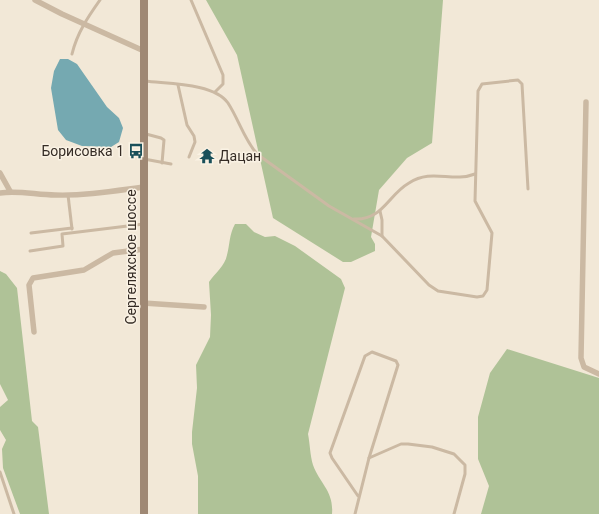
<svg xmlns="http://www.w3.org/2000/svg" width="599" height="514" font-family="Roboto,sans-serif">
<rect width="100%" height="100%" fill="#f2e8d7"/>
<g fill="#afc297">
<polygon points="206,0 443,0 432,143 407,158 379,190 371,237 375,244 375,251 351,262 343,262 273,218 237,55"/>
<path d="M235,224H246L254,232L265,237L275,236L295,246L341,279L345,288L308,434C310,444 310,455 313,465C320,484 334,491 332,514H198V476L192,444V432L197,388L196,365L210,337L211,315L209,282C215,273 225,266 227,255C230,244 229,235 235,224Z"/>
<polygon points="0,271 6,274 17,288 32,421 38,427 49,514 20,514 3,468 2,449 6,440 0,430 0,407 8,400 0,384"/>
<polygon points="507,349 599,378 599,514 481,514 489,486 478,459 478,417 490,373"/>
</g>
<polygon fill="#75a9b1" points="60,59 68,59 77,64 107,107 119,118 123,128 119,142 111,147 82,146 66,140 58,130 51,88 54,71"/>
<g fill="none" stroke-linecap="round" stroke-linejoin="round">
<g stroke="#cbb9a3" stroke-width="3">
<polyline points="191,0 223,75 223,84 215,92"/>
<path d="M72,54C77,33 88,17 100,0"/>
<path d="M145,81C168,84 214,83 228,103C239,120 244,139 257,154L329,206L382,236L429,285L438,291L477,297L483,296L487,290L492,233L475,201L478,91L482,84L518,80L522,84L528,189"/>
<polyline points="178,85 187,125 194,136 195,142 189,157"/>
<polyline points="146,134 161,138 164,140 162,163"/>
<polyline points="144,159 171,164"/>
<polyline points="68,195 72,229"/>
<polyline points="380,211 382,220 382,236"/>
<path d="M354,219C382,221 388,195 409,183C432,168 452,183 475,174"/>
<polyline points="31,233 72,228"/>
<polyline points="30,251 63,246 62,234 144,224"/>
<polyline points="369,458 401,444 408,444 432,447 454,454 465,465 465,474 454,514"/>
<polyline points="0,472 14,514"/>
<polyline points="355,514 369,458 398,365 396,361 372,352 365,356 330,453 332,458 358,496"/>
</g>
<g stroke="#cbb9a3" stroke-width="5.5">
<polyline points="35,0 62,14 144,51"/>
<polyline points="586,102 581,358 584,367 599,374"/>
<polyline points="0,173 10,191"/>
<path d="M0,193C18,190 37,195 55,195C84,196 114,191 144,187"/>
<polyline points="143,303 204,307"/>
<polyline points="34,332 29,285 33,278 84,270 113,253 144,249"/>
</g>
<polyline stroke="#9f8874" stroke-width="8" points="144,514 144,0"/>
</g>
<defs>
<g id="bus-bare" transform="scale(1.2)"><path d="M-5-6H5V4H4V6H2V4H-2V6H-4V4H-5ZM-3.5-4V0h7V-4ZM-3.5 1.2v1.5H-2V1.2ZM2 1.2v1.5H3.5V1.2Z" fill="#194f59" stroke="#faf2e4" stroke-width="2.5" paint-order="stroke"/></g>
<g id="temple-bare" transform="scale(1.2)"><path d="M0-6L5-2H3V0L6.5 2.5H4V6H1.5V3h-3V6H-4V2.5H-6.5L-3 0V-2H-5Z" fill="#194f59" stroke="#faf2e4" stroke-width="2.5" paint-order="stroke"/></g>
</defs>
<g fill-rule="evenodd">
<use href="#bus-bare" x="136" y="151"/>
<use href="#temple-bare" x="207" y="156"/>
</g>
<g text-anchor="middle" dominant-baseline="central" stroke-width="3" stroke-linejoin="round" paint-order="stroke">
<g font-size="14" fill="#352c25" stroke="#faf2e4" text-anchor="end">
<text x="124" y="151">Борисовка 1</text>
<text x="219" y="156" text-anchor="start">Дацан</text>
</g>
<g font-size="14" fill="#352c25" stroke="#faf2e4">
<text transform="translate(131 257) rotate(-90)">Сергеляхское шоссе</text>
</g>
</g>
</svg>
